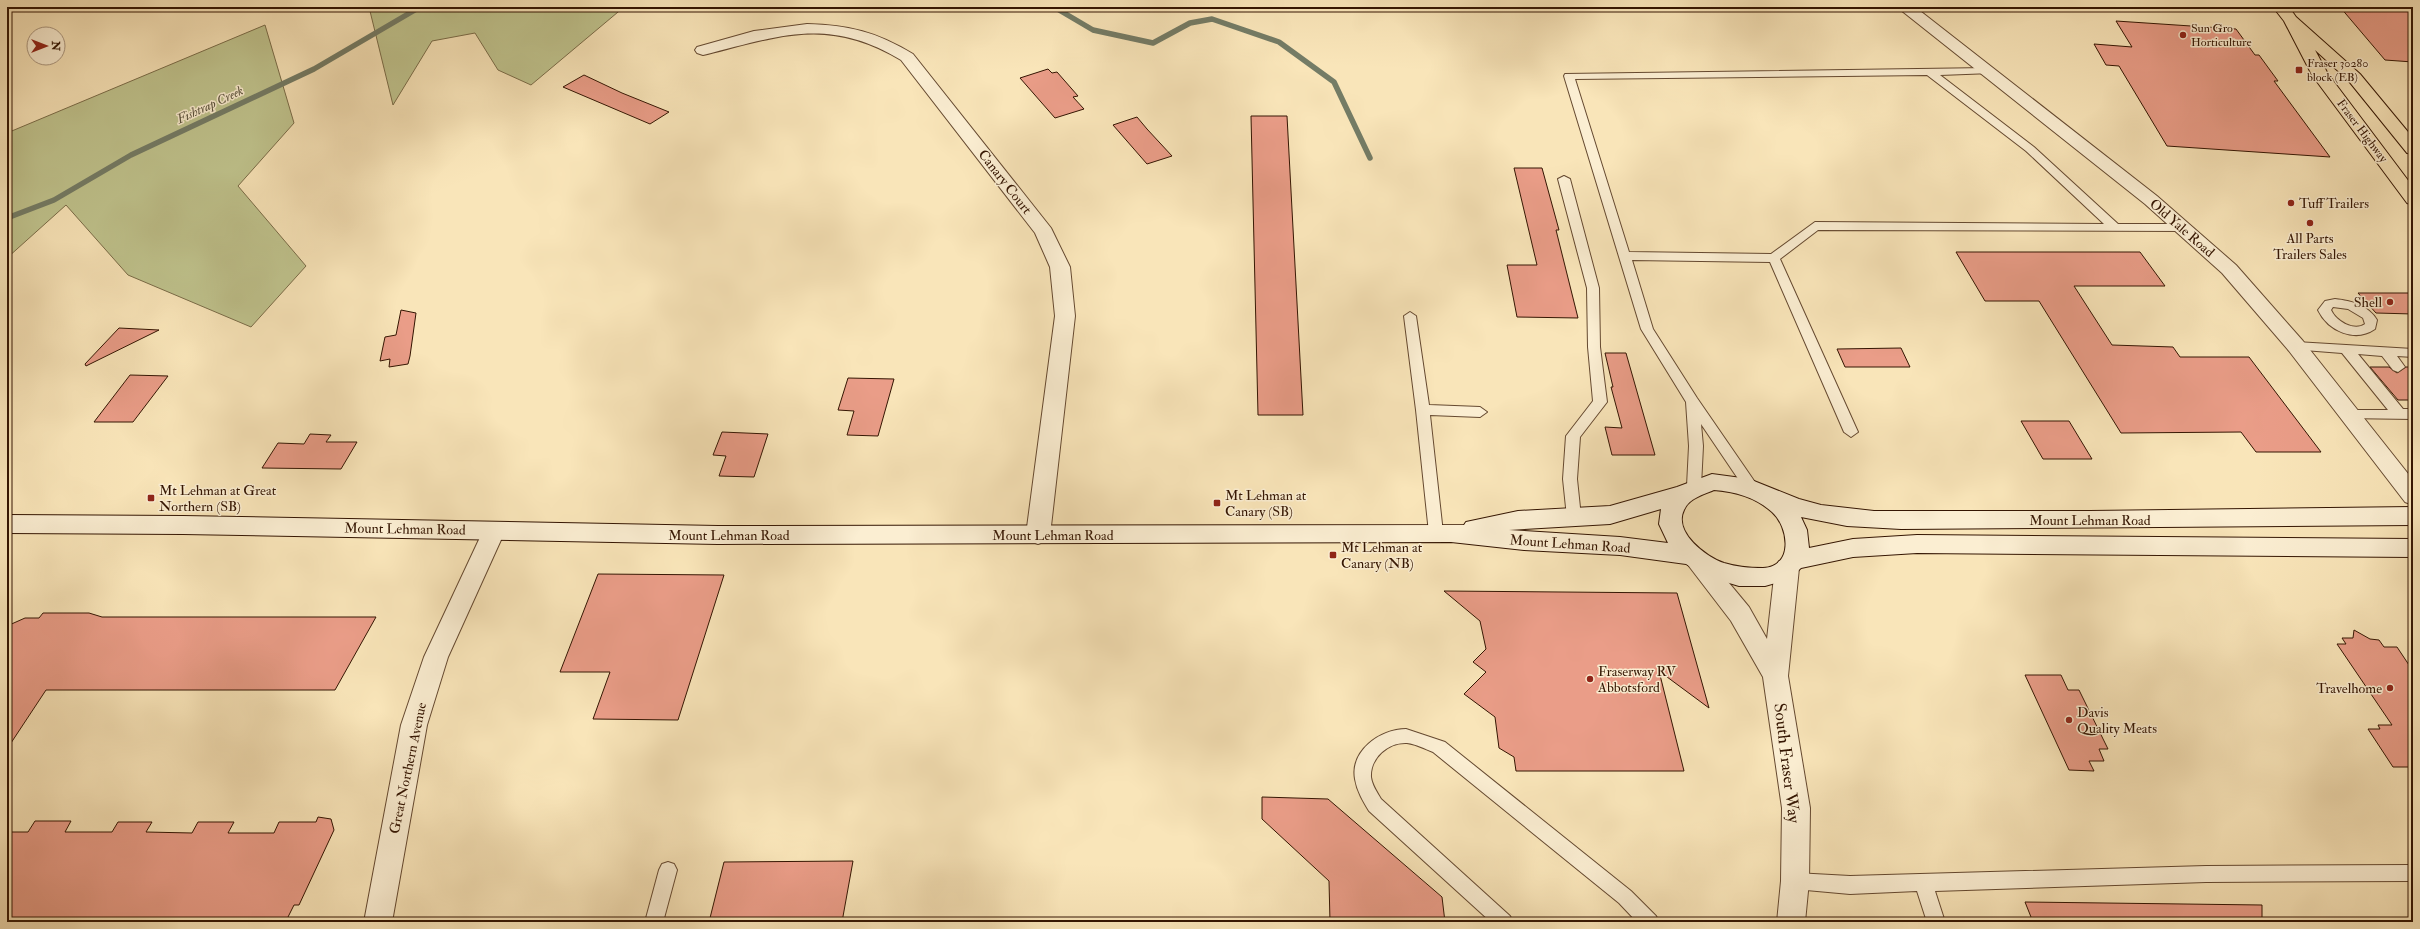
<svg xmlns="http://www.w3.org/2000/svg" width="2420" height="929" font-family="'IM FELL Double Pica',serif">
<rect width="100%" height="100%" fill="#f9e5b9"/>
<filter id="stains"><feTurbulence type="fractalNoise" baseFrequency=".005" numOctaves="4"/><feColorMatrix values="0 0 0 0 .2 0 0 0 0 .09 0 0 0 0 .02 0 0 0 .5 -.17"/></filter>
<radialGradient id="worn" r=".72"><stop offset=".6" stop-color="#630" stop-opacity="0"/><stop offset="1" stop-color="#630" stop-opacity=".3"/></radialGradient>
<g fill="#c0c48e" stroke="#7a6c48">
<polygon points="369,7 624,7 531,85 498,70 475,33 432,41 393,105"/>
<polygon points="265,25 294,123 238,186 306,266 251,327 128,275 66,205 7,258 7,133"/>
</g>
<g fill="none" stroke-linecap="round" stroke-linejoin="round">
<g stroke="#747c66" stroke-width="5.5">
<polyline points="1054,7 1093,30 1153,43 1190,23 1212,19 1279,42 1334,82 1370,158"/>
<polyline points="7,218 54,200 131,155 314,69 420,7"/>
</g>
</g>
<g fill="#ea9d88" stroke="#341502">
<polygon points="2340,7 2413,7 2413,62 2385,60"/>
<polygon points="2116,21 2236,29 2255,55 2259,55 2278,81 2274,81 2330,157 2167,146 2119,66 2106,65 2094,44 2132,47"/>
<polygon points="1048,69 1052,73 1057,72 1078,96 1073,97 1084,109 1055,118 1020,78"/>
<polygon points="584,75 622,93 669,112 650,124 563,87"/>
<polygon points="1251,116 1287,116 1303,415 1258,415"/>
<polygon points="1137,117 1147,129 1172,156 1147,164 1113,125"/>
<polygon points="1514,168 1542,168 1559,230 1556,230 1578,318 1517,317 1507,265 1537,265"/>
<polygon points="1956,252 2140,252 2165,286 2074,286 2112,345 2173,347 2180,357 2249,357 2321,452 2256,452 2241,432 2121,433 2039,301 1985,301"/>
<polygon points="2358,293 2408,293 2413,299 2413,314 2376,313"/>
<polygon points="401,310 416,313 410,356 408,364 389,367 390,359 380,361 385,337 396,335"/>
<polygon points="119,328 159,330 86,366 85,364"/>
<polygon points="1901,348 1910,367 1845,367 1837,349"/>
<polygon points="1605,353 1626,353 1655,455 1612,455 1605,427 1622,428 1611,387 1613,387"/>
<polygon points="2370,367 2389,367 2397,373 2406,367 2413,367 2413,400 2398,400"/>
<polygon points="130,375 168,376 133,422 94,422"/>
<polygon points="848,378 894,379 878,436 847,435 854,411 838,410"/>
<polygon points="2021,421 2069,421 2092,459 2043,459"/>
<polygon points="722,432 768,434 754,477 719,476 726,456 713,455"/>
<polygon points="310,434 331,435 326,442 357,442 341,469 262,468 278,443 304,444"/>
<polygon points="598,574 724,575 678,720 593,719 610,672 560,672"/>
<polygon points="1444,591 1677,593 1709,708 1659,671 1684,771 1516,771 1514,757 1499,748 1495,717 1464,694 1486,672 1473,662 1486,649 1480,621"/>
<polygon points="43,613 89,613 102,617 376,617 335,690 46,690 7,749 7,626 25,618 39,618"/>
<polygon points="2354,630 2370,639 2379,640 2384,647 2397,647 2413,671 2413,767 2393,767 2368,729 2380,729 2378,725 2392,725 2337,644 2346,644 2342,638 2353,638"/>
<polygon points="2025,675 2061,675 2068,690 2079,690 2108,749 2099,749 2104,761 2089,761 2094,771 2069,770"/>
<polygon points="1262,797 1328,799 1442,897 1445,922 1330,922 1329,881 1262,819"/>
<polygon points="318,817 331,819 334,830 299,905 294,905 286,921 7,920 7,832 28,832 35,821 71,821 65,832 112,832 118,822 152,822 146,832 192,833 198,822 234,822 228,833 274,833 279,822 316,822"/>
<polygon points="853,861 842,922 709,922 724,862"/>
<polygon points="2025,902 2262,905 2262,922 2033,922"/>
</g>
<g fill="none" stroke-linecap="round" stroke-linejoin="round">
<g stroke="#654930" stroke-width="2">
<g id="service">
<path d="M1988,68L1992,69V73L1940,75L2034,147L2118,224H2182L2186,225L2188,228L2186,231L1818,230L1780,259L1858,432L1851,437L1844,432L1770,262L1632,260L1653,329L1697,398L1759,488L1757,492H1747L1701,424L1703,446L1701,486L1699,490H1689L1687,486L1689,446L1686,402L1641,329L1564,76L1565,74ZM1927,75L2026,151L2104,224L1815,222L1771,254L1629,252L1575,79Z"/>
<polygon points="1564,176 1570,179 1599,288 1600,347 1607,402 1580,437 1577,479 1581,517 1579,521 1569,521 1567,517 1563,479 1566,436 1593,401 1588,347 1587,288 1558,179"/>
<path d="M2335,299C2352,301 2368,305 2377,320L2375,329C2355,343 2328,331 2318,310L2325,301ZM2333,307L2348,309L2363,318L2365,324C2354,332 2336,321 2331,310Z"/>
<polygon points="1410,312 1416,316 1429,405 1480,407 1487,412 1480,417 1430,415 1443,533 1441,537 1431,537 1429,533 1416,410 1404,316"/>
<polygon points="2296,342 2413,349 2413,357 2397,356 2405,367 2398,372 2393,370 2382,356 2358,354 2403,409 2413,409 2413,419 2344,418 2342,415 2344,412 2349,410 2388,410 2342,353 2291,349 2290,346"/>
<path d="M1406,729L1445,742L1631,891L1656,916L1659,922H1637L1619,903L1433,752C1425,749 1416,744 1407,743C1388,742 1370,758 1371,777C1372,785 1377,792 1381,799L1510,916L1513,922H1491L1369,811C1363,801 1357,791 1355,779C1350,751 1380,729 1406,729Z"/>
<polygon points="668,862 674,864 677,870 663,922 645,922 659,870 662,864"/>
<polygon points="2413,865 2413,881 2206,882 1935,891 1945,922 1927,922 1917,891 1850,894 1795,889 1789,887 1786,881 1789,875 1795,873 1850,876 2206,866"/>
</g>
</g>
<g stroke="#654930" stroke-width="2">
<g id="minor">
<polygon points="1897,7 1915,7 2157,196 2236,265 2303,341 2413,480 2413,505 2405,502 2289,351 2222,273 2145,204"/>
<path d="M807,24C849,25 877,32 913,54L1051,228L1070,267L1075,316L1050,535L1046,541L1038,544L1030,541L1026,535L1055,316L1050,267L1035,233L901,60C828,16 780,36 703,55L697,53L695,50L697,47L754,31Z"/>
<polygon points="494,522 502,525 505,531 448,657 427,725 392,922 364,922 401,725 424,657 483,531 486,525"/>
</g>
</g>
<g stroke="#654930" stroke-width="2">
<polygon id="tertiary" points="1697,552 1705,554 1749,607 1767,639 1775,568 1779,561 1787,559 1795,561 1799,568 1788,676 1810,808 1809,881 1805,922 1777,922 1781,881 1782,808 1763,677 1731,621 1685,561 1689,554"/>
</g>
<g stroke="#341502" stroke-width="2">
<path id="secondary" d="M1712,474L1749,479L1799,499L1821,505L1874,511H2090L2413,507V525L1901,529L1847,526L1801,517L1807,530L1809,548L1853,539L1917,535L2413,539V557L1917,553L1853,557L1801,568L1789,579L1765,586H1739L1706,576L1686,564L1620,555L1524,550L1451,542L718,544L183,534L7,533V515L183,516L718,526L1464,525L1466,522L1518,511L1610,506L1677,487ZM1714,490C1736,492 1755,497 1772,512C1789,527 1794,567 1763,568C1749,568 1737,567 1724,563C1706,557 1673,532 1684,510C1689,498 1703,495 1714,490ZM1661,509L1659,524L1668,543L1620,537L1509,530L1610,524Z"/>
</g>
<g stroke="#341502" stroke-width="2">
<polygon id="primary" points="2273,7 2289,7 2296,17 2360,74 2413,138 2413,154 2407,153 2348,80 2315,50 2328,74 2413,187 2413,205 2407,203 2312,75 2284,21"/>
</g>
<use href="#service" fill="#fbeed2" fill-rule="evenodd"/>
<use href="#minor" fill="#fbeed2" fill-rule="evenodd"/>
<use href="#tertiary" fill="#fbeed2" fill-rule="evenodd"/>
<use href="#secondary" fill="#fbeed2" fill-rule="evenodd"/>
<use href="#primary" fill="#f9e5b9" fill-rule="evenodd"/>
</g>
<g fill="#8f2418" stroke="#fbeed2" stroke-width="1.5">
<circle cx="2183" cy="35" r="4"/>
<rect x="2295" y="66" width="8" height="8" rx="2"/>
<circle cx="2291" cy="203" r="4"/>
<circle cx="2310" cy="223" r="4"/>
<circle cx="2390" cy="302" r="4"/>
<rect x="147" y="494" width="8" height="8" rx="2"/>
<rect x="1213" y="499" width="8" height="8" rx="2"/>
<rect x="1329" y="551" width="8" height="8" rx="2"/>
<circle cx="1590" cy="679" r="4"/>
<circle cx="2390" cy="688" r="4"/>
<circle cx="2069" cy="720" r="4"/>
</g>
<g text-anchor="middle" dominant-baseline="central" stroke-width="3" stroke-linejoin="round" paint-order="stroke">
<g font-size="12" fill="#341502" stroke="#fbeed2" text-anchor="start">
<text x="2191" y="28">Sun Gro<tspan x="2191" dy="14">Horticulture</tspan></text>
<text x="2307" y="63">Fraser 30280<tspan x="2307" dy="14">block (EB)</tspan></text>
</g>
<g font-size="12" fill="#341502" stroke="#fbeed2">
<text transform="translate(2362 131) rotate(53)">Fraser Highway</text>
</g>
<g font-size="13" font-style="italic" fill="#59513c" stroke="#fbeed2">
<text transform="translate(210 105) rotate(-25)">Fishtrap Creek</text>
</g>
<g font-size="14" fill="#341502" stroke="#fbeed2">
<text transform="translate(1005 182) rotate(52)">Canary Court</text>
<text transform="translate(2182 228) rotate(41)">Old Yale Road</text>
<text x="2090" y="520">Mount Lehman Road</text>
<text transform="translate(405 529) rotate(1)">Mount Lehman Road</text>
<text x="729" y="535">Mount Lehman Road</text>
<text x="1053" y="535">Mount Lehman Road</text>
<text transform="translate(1570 544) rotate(4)">Mount Lehman Road</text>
<text transform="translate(408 768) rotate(-78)">Great Northern Avenue</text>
</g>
<g font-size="14" fill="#341502" stroke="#fbeed2" text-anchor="start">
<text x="2299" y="203">Tuff Trailers</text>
<text x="2310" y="238" text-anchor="middle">All Parts<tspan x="2310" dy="16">Trailers Sales</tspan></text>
<text x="2382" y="302" text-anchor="end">Shell</text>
<text x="159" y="490">Mt Lehman at Great<tspan x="159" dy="16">Northern (SB)</tspan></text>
<text x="1225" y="495">Mt Lehman at<tspan x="1225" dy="16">Canary (SB)</tspan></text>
<text x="1341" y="547">Mt Lehman at<tspan x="1341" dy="16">Canary (NB)</tspan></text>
<text x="1598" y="671">Fraserway RV<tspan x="1598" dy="16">Abbotsford</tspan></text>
<text x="2382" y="688" text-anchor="end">Travelhome</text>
<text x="2077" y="712">Davis<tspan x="2077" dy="16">Quality Meats</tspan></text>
</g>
<g font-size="17" fill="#341502" stroke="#fbeed2">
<text transform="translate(1787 763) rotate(83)">South Fraser Way</text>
</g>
</g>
<rect width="2420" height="929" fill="none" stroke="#f9e5b9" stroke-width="24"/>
<rect x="8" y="8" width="2404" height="913" fill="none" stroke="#341502" stroke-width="2"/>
<rect x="12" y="12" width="2396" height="905" fill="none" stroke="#341502"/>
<g transform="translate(46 46) rotate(90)"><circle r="19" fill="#fbeed2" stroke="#ab977f"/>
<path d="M0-3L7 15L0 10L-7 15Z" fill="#8f2418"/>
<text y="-6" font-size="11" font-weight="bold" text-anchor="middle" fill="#341502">N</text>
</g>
<rect width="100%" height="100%" filter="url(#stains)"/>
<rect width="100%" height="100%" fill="url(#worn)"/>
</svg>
